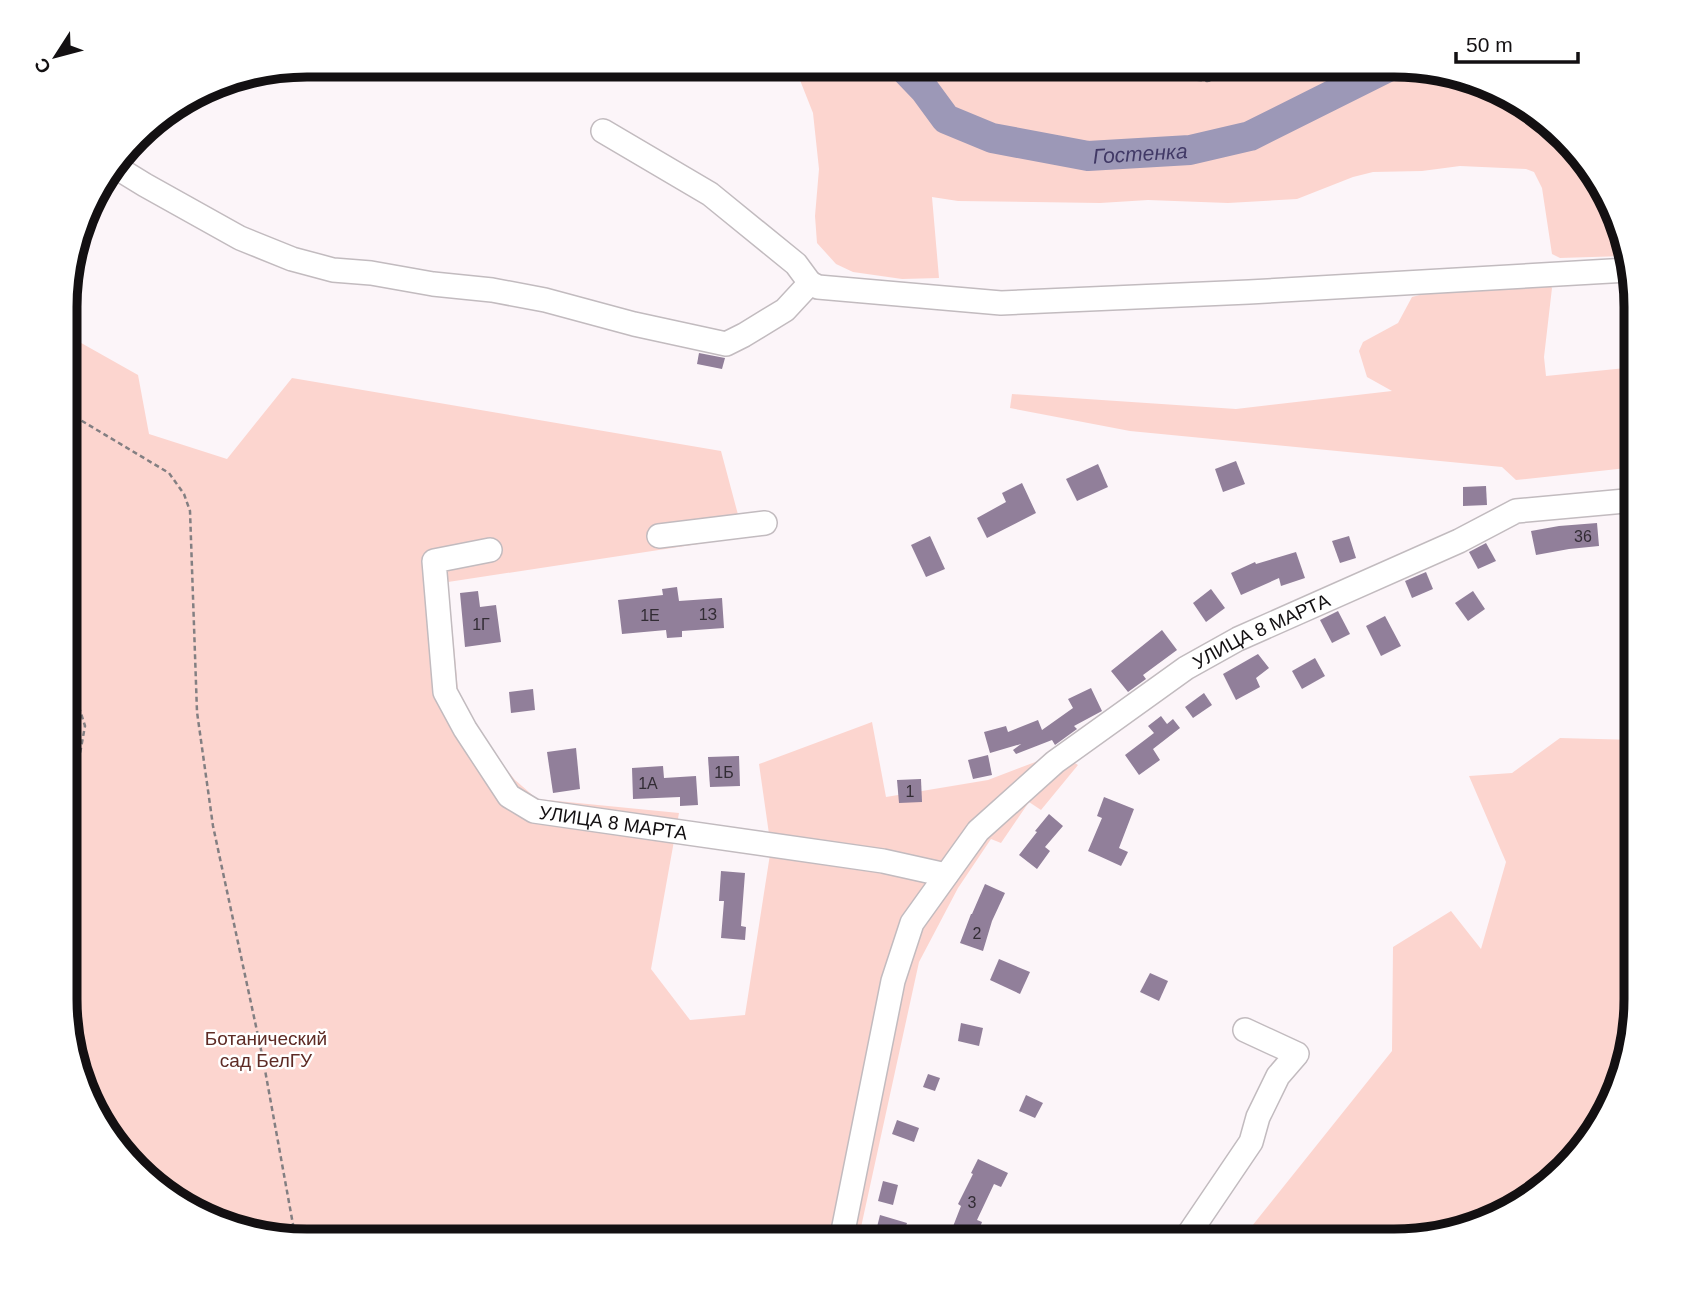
<svg xmlns="http://www.w3.org/2000/svg" width="1701" height="1306" font-family="Helvetica,sans-serif">
<rect width="100%" height="100%" fill="#fcf5f9"/>
<g fill="#fcd5cf">
<polygon points="794,65 1409,65 1486,83 1553,125 1611,200 1624,256 1560,258 1552,254 1542,188 1534,172 1526,169 1460,166 1422,171 1373,172 1353,177 1297,199 1228,203 1148,200 1100,203 958,201 932,197 939,278 902,279 853,272 836,264 817,243 815,216 819,169 813,113"/>
<polygon points="1546,280 1552,288 1544,357 1546,376 1636,367 1636,467 1516,480 1502,467 1130,431 1010,408 1012,394 1236,409 1392,391 1367,377 1359,351 1363,342 1398,323 1412,297 1469,282"/>
<polygon points="67,335 138,375 149,434 227,459 292,378 721,451 744,537 448,582 460,712 515,780 537,799 679,813 651,969 690,1020 745,1015 771,848 759,764 872,722 886,797 988,780 1059,753 1078,765 1041,810 1029,802 1001,843 991,839 958,888 919,962 858,1241 292,1241 215,1223 148,1181 90,1106 65,1015"/>
<polygon points="1560,738 1636,740 1636,1015 1618,1092 1576,1158 1501,1216 1394,1241 1240,1241 1392,1051 1393,947 1451,911 1481,949 1506,862 1469,776 1512,773"/>
</g>
<g fill="none" stroke-linecap="round" stroke-linejoin="round">
<path stroke="#9c98b7" stroke-width="30" id="s1" d="M901,65L924,89L946,119L992,138L1088,156L1190,150L1250,136L1392,65"/>
</g>
<g fill="#917f9a">
<polygon points="699,353 725,358 722,369 697,364"/>
<polygon points="1236,461 1245,484 1223,492 1215,469"/>
<polygon points="1098,464 1108,487 1077,501 1066,479"/>
<polygon points="1022,483 1036,513 987,538 977,518 1006,502 1002,493"/>
<polygon points="1486,486 1487,505 1463,506 1463,487"/>
<polygon points="1597,523 1599,546 1569,549 1536,555 1531,531 1559,526"/>
<polygon points="930,536 945,569 926,577 911,545"/>
<polygon points="1349,536 1356,558 1340,563 1332,541"/>
<polygon points="1486,543 1496,561 1478,569 1469,552"/>
<polygon points="1296,552 1305,578 1281,586 1279,578 1241,595 1231,573 1255,562 1256,564"/>
<polygon points="1426,572 1433,589 1412,598 1405,581"/>
<polygon points="677,587 679,601 722,598 724,628 682,631 682,637 667,638 666,630 622,634 618,600 663,595 662,589"/>
<polygon points="1211,589 1225,608 1206,622 1193,603"/>
<polygon points="478,591 480,607 496,605 501,642 465,647 460,593"/>
<polygon points="1473,591 1485,609 1468,621 1455,603"/>
<polygon points="1338,611 1350,634 1332,643 1320,620"/>
<polygon points="1385,616 1401,646 1381,656 1366,626"/>
<polygon points="1162,630 1177,650 1143,675 1146,679 1128,692 1111,671"/>
<polygon points="1258,654 1269,668 1256,678 1260,687 1236,700 1223,674"/>
<polygon points="1315,658 1325,676 1302,689 1292,671"/>
<polygon points="1091,688 1102,711 1074,726 1077,729 1055,745 1052,740 1016,754 1013,750 1021,744 990,753 984,732 1006,726 1008,732 1038,720 1042,730 1073,708 1068,699"/>
<polygon points="533,689 535,710 511,713 509,692"/>
<polygon points="1204,693 1212,705 1193,718 1185,707"/>
<polygon points="1161,716 1167,724 1173,719 1180,728 1153,749 1160,760 1139,775 1125,755 1154,733 1148,726"/>
<polygon points="576,748 580,789 553,793 547,752"/>
<polygon points="988,755 992,775 973,779 968,760"/>
<polygon points="739,756 740,786 710,787 708,757"/>
<polygon points="663,766 664,778 696,776 698,805 680,806 680,797 633,799 632,768"/>
<polygon points="921,779 922,802 899,803 897,780"/>
<polygon points="1104,797 1134,809 1119,848 1128,852 1121,866 1088,851 1102,818 1097,816"/>
<polygon points="1049,814 1063,826 1045,847 1050,851 1037,869 1019,855 1037,832 1035,831"/>
<polygon points="721,871 745,873 741,926 746,927 745,940 721,938 724,901 719,901"/>
<polygon points="985,884 1005,893 992,921 983,951 960,943 971,914 972,914"/>
<polygon points="999,959 1030,972 1020,994 990,980"/>
<polygon points="1150,973 1168,981 1159,1001 1140,992"/>
<polygon points="961,1023 983,1028 979,1046 958,1041"/>
<polygon points="928,1074 940,1078 935,1091 923,1087"/>
<polygon points="1026,1095 1043,1103 1035,1118 1019,1111"/>
<polygon points="897,1120 919,1128 914,1142 892,1134"/>
<polygon points="978,1159 1008,1173 1001,1187 994,1184 977,1220 982,1222 976,1239 952,1229 961,1206 958,1204 973,1174 971,1173"/>
<polygon points="883,1181 898,1185 893,1205 878,1201"/>
<polygon points="880,1215 907,1223 903,1235 877,1227"/>
</g>
<g fill="none" stroke-linecap="round" stroke-linejoin="round">
<g stroke="#c2bbbf" stroke-width="26">
<g id="minor">
<polyline points="603,131 710,194 796,264 810,283"/>
<polyline points="114,166 145,185 240,238 292,259 333,270 371,273 433,284 492,290 545,300 634,324 726,344 744,335 785,310 810,283 818,287 1001,303 1249,292 1628,270"/>
<polyline points="659,536 765,523"/>
<path id="s2" d="M490,550L434,561L445,692L465,729L509,796L534,811L883,861L946,875"/>
<path id="s3" d="M841,1241L893,981L912,923L978,831L1055,762L1186,668L1238,639L1459,541L1516,511L1636,500"/>
<polyline points="1184,1241 1251,1142 1258,1117 1278,1076 1297,1054 1245,1030"/>
</g>
</g>
<g stroke="#837f82" stroke-width="2.5" stroke-dasharray="5 3.5" stroke-linecap="butt">
<polyline points="1131,65 1154,74 1207,81 1213,80 1249,65"/>
<polyline points="67,412 169,473 184,494 190,511 197,712 213,826 263,1059 296,1241"/>
<polyline points="66,666 85,726 73,792"/>
</g>
<use href="#minor" stroke="#fff" stroke-width="23"/>
</g>
<g text-anchor="middle" dominant-baseline="central" stroke-width="5" stroke-linejoin="round" paint-order="stroke">
<g font-size="16" fill="#322c34">
<text x="1583" y="536">36</text>
<text x="708" y="614">1З</text>
<text x="650" y="615">1Е</text>
<text x="481" y="624">1Г</text>
<text x="724" y="772">1Б</text>
<text x="648" y="783">1А</text>
<text x="910" y="791">1</text>
<text x="977" y="933">2</text>
<text x="972" y="1202">3</text>
</g>
<g font-size="19" fill="#131012" stroke="#fff">
<text stroke="none"><textPath href="#s3" startOffset="788">УЛИЦА 8 МАРТА</textPath></text>
<text stroke="none"><textPath href="#s2" startOffset="420">УЛИЦА 8 МАРТА</textPath></text>
</g>
<g font-size="19" fill="#5e2b25" stroke="#fff">
<text x="266" y="1038">Ботанический<tspan x="266" dy="22">сад БелГУ</tspan></text>
</g>
<g font-size="21" font-style="italic" fill="#413966" stroke="#fff">
<text stroke="none"><textPath href="#s1" startOffset="270">Гостенка</textPath></text>
</g>
</g>
<path d="M0 0H1701V1306H0ZM307 77H1394A230 230 0 0 1 1624 307V999A230 230 0 0 1 1394 1229H307A230 230 0 0 1 77 999V307A230 230 0 0 1 307 77Z" fill="#fff" fill-rule="evenodd"/>
<path fill="none" stroke="#131012" stroke-width="9" d="M307 77H1394A230 230 0 0 1 1624 307V999A230 230 0 0 1 1394 1229H307A230 230 0 0 1 77 999V307A230 230 0 0 1 307 77Z"/>
<g transform="translate(56 56) rotate(234)" stroke="#ffffff" stroke-width="5" paint-order="stroke">
<path d="M0-5L12 26L0 18L-12 26Z" fill="#131012"/>
<text y="-10" font-size="19" font-weight="bold" text-anchor="middle" fill="#131012">С</text>
</g>
<path d="M1456 52v10h122v-10" fill="none" stroke="#131012" stroke-width="3.5"/>
<text x="1466" y="52" font-size="21" fill="#131012" stroke="#ffffff" stroke-width="5" paint-order="stroke">50 m</text>
</svg>
